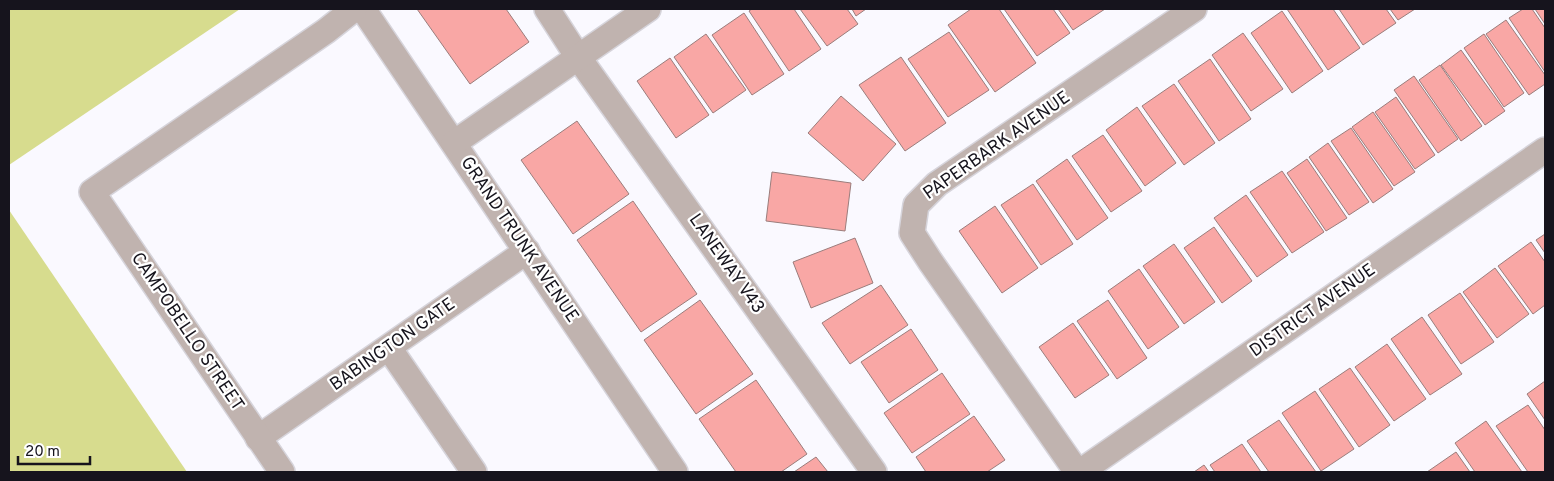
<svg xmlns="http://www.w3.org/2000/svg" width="1554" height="481" font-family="Overpass,sans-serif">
<rect width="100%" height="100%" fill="#faf9ff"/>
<g fill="#d7dc8e">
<polygon points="9,9 240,9 9,165"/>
<polygon points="9,210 187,472 9,472"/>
</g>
<g fill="#f9a7a5" stroke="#9b7d7c">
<polygon points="417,9 506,9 529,42 470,84"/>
<polygon points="752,9 794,9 821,49 789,71 749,11"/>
<polygon points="800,9 847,9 858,24 827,46"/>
<polygon points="852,9 866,9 856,16"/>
<polygon points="971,9 999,9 1036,63 995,92 948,25"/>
<polygon points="1004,9 1053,9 1070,33 1037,56"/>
<polygon points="1058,9 1105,9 1073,30"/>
<polygon points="1287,9 1333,9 1360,48 1328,70"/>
<polygon points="1339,9 1386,9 1396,23 1363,45"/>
<polygon points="1390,9 1415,9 1398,20"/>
<polygon points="1523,9 1532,9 1545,28 1545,72 1509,18"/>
<polygon points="1535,9 1545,9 1545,24"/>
<polygon points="1282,11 1323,71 1292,93 1251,33"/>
<polygon points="744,13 784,74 752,95 712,35"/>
<polygon points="1506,20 1545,75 1545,84 1529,95 1486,34"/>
<polygon points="949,32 989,90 948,117 908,59"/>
<polygon points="1243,33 1283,89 1251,111 1212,55"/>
<polygon points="706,34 746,90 713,113 674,57"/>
<polygon points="1484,34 1524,93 1504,107 1464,48"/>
<polygon points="1461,50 1505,111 1485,125 1441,65"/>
<polygon points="901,57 946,123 905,151 859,85"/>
<polygon points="670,58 709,115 676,138 637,81"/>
<polygon points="1210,59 1251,119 1219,141 1178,81"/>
<polygon points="1440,65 1482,126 1461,141 1419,80"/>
<polygon points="1414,76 1458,139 1438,153 1394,90"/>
<polygon points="1174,84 1215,143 1184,165 1142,106"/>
<polygon points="841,96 896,144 863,181 808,133"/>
<polygon points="1396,97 1435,155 1415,169 1375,112"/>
<polygon points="1137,107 1176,163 1145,186 1106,130"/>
<polygon points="1373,112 1415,172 1394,186 1352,127"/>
<polygon points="577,121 629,194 573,234 521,160"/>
<polygon points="1351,128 1393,189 1373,203 1331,141"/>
<polygon points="1103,135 1142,191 1111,212 1072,156"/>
<polygon points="1328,143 1369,202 1349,215 1309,157"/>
<polygon points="1067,159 1108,218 1077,240 1036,181"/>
<polygon points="1307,159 1347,218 1326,231 1287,173"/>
<polygon points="1282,171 1324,232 1292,253 1250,192"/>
<polygon points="772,172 851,183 845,231 766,221"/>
<polygon points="1033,184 1073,244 1041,265 1001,205"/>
<polygon points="1246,195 1288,255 1257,277 1214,218"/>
<polygon points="633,201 697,294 641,332 577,240"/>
<polygon points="995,206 1038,268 1002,293 959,231"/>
<polygon points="1214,227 1252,281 1222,303 1184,248"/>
<polygon points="1545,234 1545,253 1536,240"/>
<polygon points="855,238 873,283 811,308 793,262"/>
<polygon points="1531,242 1545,262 1545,305 1533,314 1498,266"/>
<polygon points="1174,244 1215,302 1184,324 1143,266"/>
<polygon points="1495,268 1529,314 1497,338 1463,292"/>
<polygon points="1139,269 1179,327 1148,349 1108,291"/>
<polygon points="881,285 908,325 850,364 822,323"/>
<polygon points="1460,293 1494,342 1461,364 1428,315"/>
<polygon points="700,300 753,374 696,414 644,340"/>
<polygon points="1108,300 1147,358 1117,379 1077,321"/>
<polygon points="1422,317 1462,374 1430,395 1391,339"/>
<polygon points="1073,323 1109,375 1075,398 1039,347"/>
<polygon points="911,329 938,370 889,403 861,362"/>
<polygon points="1387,344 1426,399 1394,421 1355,367"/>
<polygon points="1350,368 1390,425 1359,447 1319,389"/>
<polygon points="942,373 970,414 912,453 884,413"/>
<polygon points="756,380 807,454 781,472 736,472 699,419"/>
<polygon points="1545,381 1545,420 1527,394"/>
<polygon points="1315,391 1354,449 1321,471 1282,413"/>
<polygon points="1528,405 1545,430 1545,472 1528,472 1496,426"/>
<polygon points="974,416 1005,460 987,472 926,472 916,457"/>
<polygon points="1279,420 1316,472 1269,472 1247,441"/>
<polygon points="1486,421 1522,472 1475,472 1455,443"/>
<polygon points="1242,444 1261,472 1215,472 1210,465"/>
<polygon points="1456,452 1470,472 1427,472"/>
<polygon points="816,457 828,472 794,472"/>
<polygon points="1204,465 1209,472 1194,472"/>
</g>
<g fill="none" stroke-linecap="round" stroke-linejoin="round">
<g stroke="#d6d4db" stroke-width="28">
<g id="minor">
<polyline points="363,9 675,472"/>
<polyline points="547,9 578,57 874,472"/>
<polyline points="454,143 648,9"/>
<polyline points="389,348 474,472"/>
<polyline points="258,438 527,251"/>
<polyline points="282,472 92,192 326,31 354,9"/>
<polyline points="1077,472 930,261 912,233 916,205 937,184 1194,9"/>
<polyline points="1080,472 1545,150"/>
</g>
</g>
<use href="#minor" stroke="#c0b3af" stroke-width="25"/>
</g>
<g text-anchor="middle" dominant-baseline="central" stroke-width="4.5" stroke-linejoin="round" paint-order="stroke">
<g font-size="18" fill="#16141d" stroke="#fff">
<text transform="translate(997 146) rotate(-35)">PAPERBARK AVENUE</text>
<text transform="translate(519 240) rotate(56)">GRAND TRUNK AVENUE</text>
<text transform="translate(726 264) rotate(55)">LANEWAY V43</text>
<text transform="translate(1313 311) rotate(-35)">DISTRICT AVENUE</text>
<text transform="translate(187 332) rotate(56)">CAMPOBELLO STREET</text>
<text transform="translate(393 345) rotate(-35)">BABINGTON GATE</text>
</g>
</g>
<rect width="1554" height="481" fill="none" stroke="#16141d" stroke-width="20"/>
<path d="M18 456v8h72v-8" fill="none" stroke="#16141d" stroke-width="2.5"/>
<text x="25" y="456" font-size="15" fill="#16141d" stroke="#ffffff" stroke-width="4" paint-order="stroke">20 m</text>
</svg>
